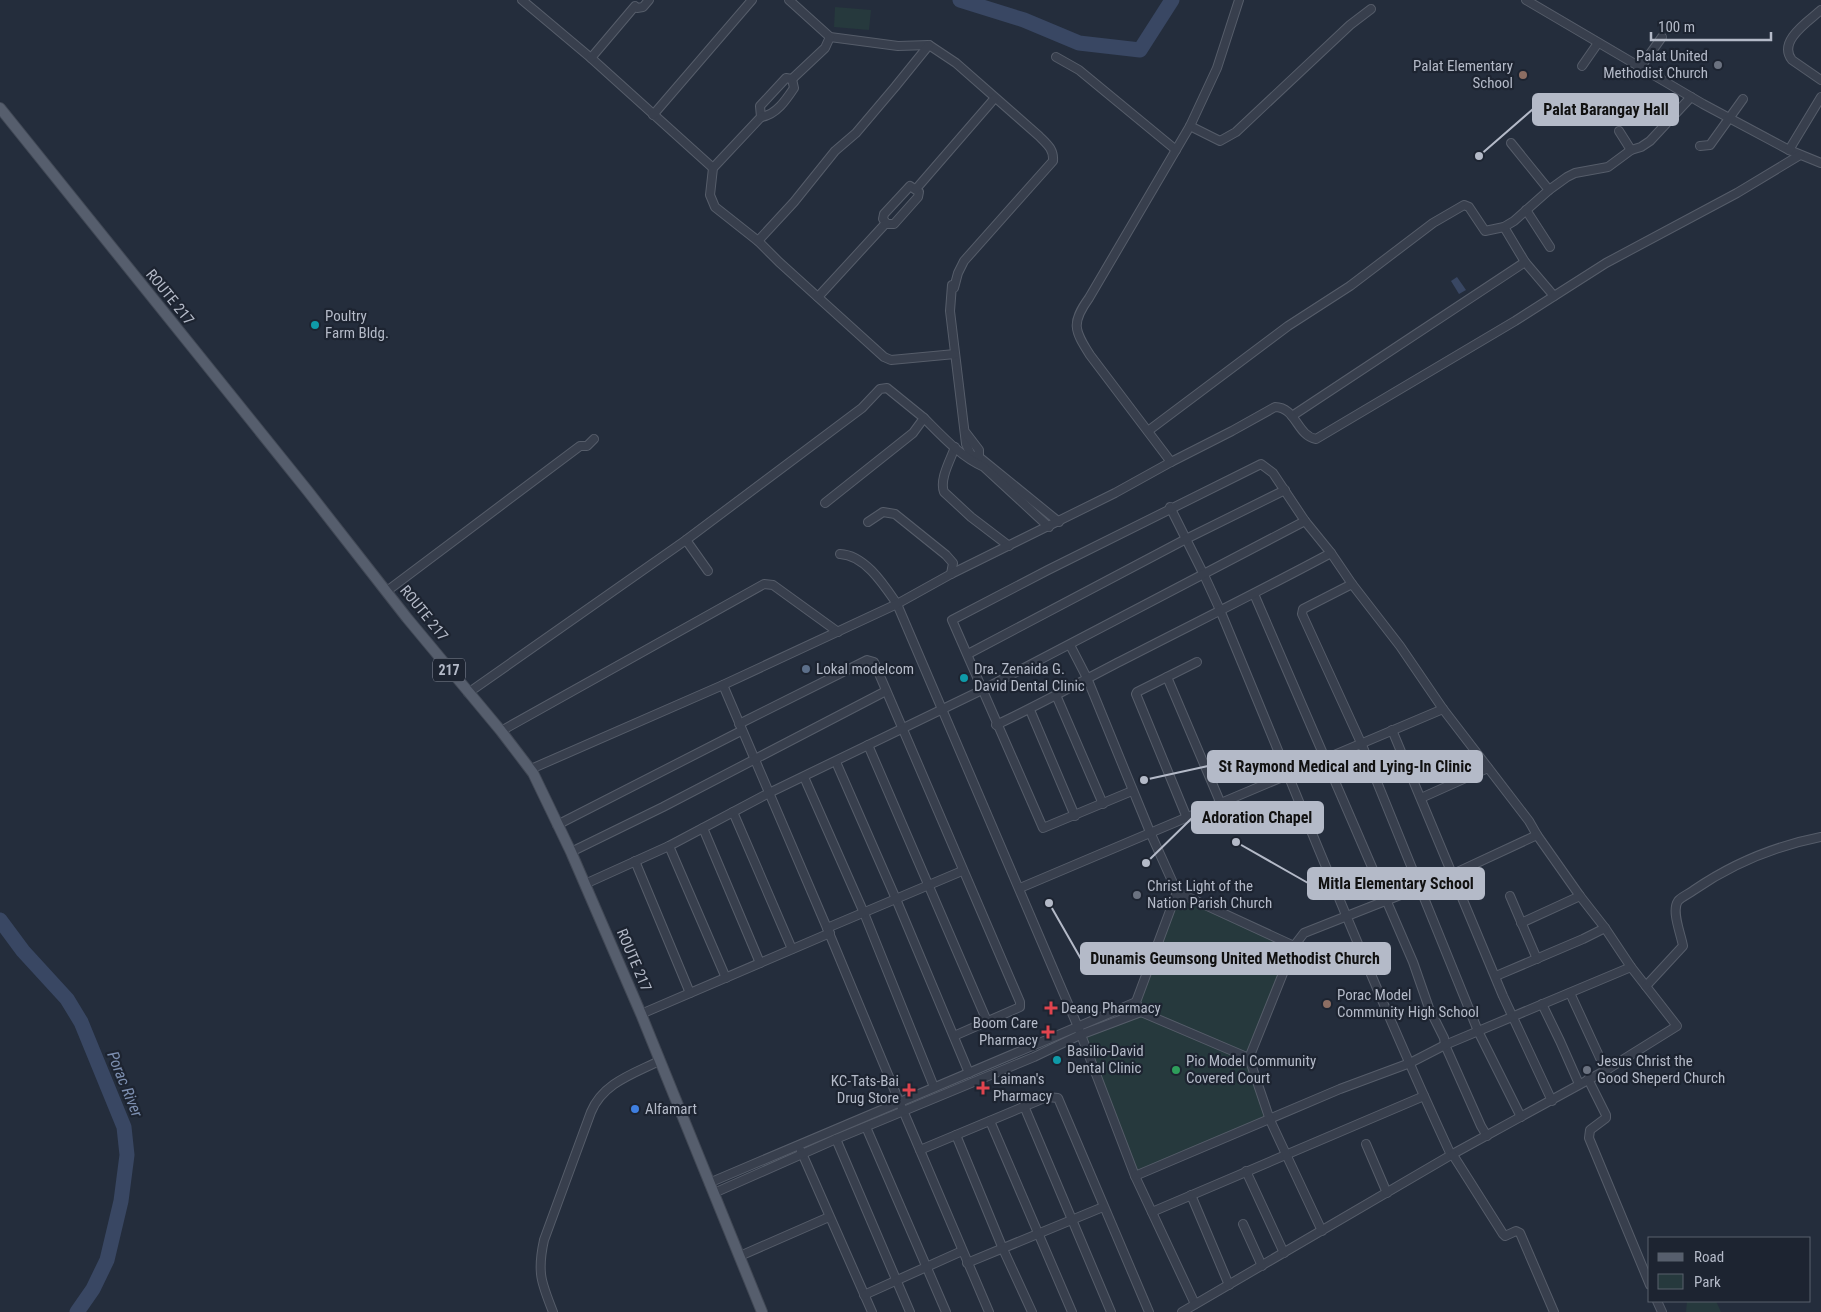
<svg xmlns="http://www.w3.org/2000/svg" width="1821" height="1312" font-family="'Roboto Condensed',sans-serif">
<rect width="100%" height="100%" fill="#242d3c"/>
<g fill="#26393d">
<polygon points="835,7 871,10 869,30 834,27"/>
<polygon points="1177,892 1294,946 1249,1058 1270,1120 1135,1176 1080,1035 1141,1012 1136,1002"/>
<polygon points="1687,1301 1716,1301 1721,1312 1686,1312"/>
</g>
<polygon fill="#394763" points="1457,277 1466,290 1459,294 1451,281"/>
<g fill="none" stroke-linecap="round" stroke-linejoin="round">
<g stroke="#394763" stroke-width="15">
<polyline points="960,0 1024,20 1079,43 1140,50 1172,0"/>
<polyline points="0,920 23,951 67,999 81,1022 124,1127 127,1155 121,1201 107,1260 93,1289 77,1312"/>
</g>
<g stroke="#565d6a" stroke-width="10">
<g id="minor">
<polyline points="522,0 591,58 713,168"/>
<path d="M789,0L830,37L898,46L929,45L956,63L1039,136C1047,144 1054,149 1053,161L964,261L958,273L954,288L952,285L950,311L966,444L971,455L979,457L1059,522"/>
<polyline points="1526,0 1703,104 1789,150 1821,163"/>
<path d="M1821,10C1809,21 1777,41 1792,60L1821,80"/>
<polyline points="830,37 825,48 792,79 786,78 760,106 761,117 713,168 710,195 715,207 758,241 779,262 884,357 891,360 955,354"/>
<polyline points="1056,57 1079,70 1176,150"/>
<polyline points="591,58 635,6 637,8 643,7 649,0"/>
<polyline points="1582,66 1598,43"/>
<polyline points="1640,68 1662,37"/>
<polyline points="653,115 752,0"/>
<path d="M761,117C776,115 786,100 794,88L792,79"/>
<polyline points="1190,126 1220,141 1236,132 1350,25 1371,9"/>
<polyline points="1619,131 1631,150"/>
<polyline points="1511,143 1549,190"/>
<polyline points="1700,146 1710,145 1743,99"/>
<polyline points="1789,150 1821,97"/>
<polygon points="910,186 919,192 918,197 894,224 887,224 883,219 884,214"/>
<polyline points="916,189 994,99"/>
<polyline points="1526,210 1550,247"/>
<polyline points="1504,227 1525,262 1554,296"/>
<polyline points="758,241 794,202 835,151 856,133 895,87 929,45"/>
<polyline points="818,297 886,223"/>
<polyline points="1292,416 1525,262"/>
<polyline points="1148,431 1288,326 1350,286 1433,223 1464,205 1469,207 1485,231 1504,227 1514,221 1549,190 1567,177 1575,173 1608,167 1631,150 1641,147 1650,141 1691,97"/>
<polyline points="966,433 979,450 979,457"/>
<path d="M955,447C951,459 939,479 944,492L971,517L1009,546"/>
<path d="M1171,462L1090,355C1074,330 1071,323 1089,298L1190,126L1217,68L1239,0"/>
<path d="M825,503L913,433L924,418C942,436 961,457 984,467L1049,527"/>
<path d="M1170,507L1204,575L1220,610C1296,792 1368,976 1451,1155"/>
<polyline points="868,522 883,512 895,514 946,555 953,563 951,574"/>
<polyline points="686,540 708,571"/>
<path d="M840,554C865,555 884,585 897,604L1078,1027L1135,1176L1195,1304"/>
<polyline points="1352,584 1303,609 1302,614 1362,745 1478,1031 1521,1117"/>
<polyline points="387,591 580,446 587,446 594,439"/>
<polyline points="1254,594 1413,962 1429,1008 1444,1038 1445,1045 1481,1126 1487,1136"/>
<polyline points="1070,645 1087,678 1150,832 1177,892 1294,946"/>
<polyline points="968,654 1186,539 1285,490"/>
<polyline points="1167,677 1221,804"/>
<polyline points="723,685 827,928 899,1101 989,1312"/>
<polyline points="468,693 686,540 862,408 880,389 887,388 924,418"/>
<polyline points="1056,695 1103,804"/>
<polyline points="1030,710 1075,816"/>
<polyline points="739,724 867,660 874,662 1020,1002 1020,1007 954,1036"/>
<path d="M996,725C1039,705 1080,682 1121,661C1191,625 1262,590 1331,553"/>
<polyline points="1392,730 1503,996 1552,1101"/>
<polyline points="501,731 764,584 773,585 838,632"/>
<polyline points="868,745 987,1021"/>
<polyline points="836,762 896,899 969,1073"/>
<path d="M531,769L723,685L897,604L951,574L1115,493L1171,462L1232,431L1275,407C1296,407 1297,436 1316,439L1515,321L1606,263L1737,193L1800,155"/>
<polyline points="804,777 864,913 934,1087"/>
<polyline points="1132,791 1043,828 952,620 1048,570 1261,464 1273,473 1305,521 1331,553 1352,584 1400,646 1443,709 1529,821 1537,835 1580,896 1605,928 1631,967 1677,1026 1608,1069 1451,1155 1182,1312"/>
<polyline points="1421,798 1488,768"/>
<polyline points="733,812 792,949"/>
<polyline points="1187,818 1136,694 1137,692 1197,662"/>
<polyline points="557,825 741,731"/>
<polyline points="703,828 760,963"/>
<polyline points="669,846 726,978"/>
<polyline points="571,852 663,807 886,691"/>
<polyline points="635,861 690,993"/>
<polyline points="585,884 669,846 769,793 982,690 1305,521"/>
<polyline points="1020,888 1443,709"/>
<polyline points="1177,892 1136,1002 1141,1012 1249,1058"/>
<polyline points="1510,896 1537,959"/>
<polyline points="1521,923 1580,896"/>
<polyline points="827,928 962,871"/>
<polyline points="1496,976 1583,939 1605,928"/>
<path d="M1646,986L1683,946C1681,934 1671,911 1678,901C1681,897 1689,894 1694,890C1732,864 1775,846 1821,837"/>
<polyline points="1570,993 1600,1058 1608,1069"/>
<polyline points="1542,1004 1560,1041 1579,1084"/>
<polyline points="641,1014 830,933"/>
<polyline points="1588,1079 1606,1115 1606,1118 1590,1130 1589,1138 1650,1285"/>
<polyline points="1024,1106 1111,1312"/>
<polyline points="990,1121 1072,1312"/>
<polyline points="866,1127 946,1312"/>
<polyline points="956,1135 1003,1249 1032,1312"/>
<polyline points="836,1139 910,1312"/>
<polyline points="1366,1144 1387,1193"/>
<polyline points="920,1150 1047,1097 1058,1098 1149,1312"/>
<polyline points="801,1151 872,1312"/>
<polyline points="1453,1155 1503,1234 1505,1236 1516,1231 1520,1233 1554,1312"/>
<polyline points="1246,1171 1284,1253"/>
<polyline points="1135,1176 1340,1089 1410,1063 1445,1045 1631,967"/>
<polyline points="709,1183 1136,1002"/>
<polyline points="714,1193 836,1139 1034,1057 1080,1035 1141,1012"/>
<polyline points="1191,1195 1229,1285"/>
<polyline points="1152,1212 1424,1096"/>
<polyline points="1243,1224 1262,1266"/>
<polyline points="1322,1231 1270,1120 1249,1058 1294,946 1304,933 1451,875 1537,835"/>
<polyline points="740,1256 829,1217"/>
<polyline points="967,1263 1103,1207"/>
<polyline points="864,1295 962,1251"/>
<polyline points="1657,1301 1662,1312"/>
<path d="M553,1312C541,1282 537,1272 544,1240L591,1112C603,1083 633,1074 659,1061"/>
</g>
</g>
<g stroke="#414855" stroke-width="12">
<polyline id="major" points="0,108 307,490 407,618 501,731 533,773 571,852 641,1014 762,1312"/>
</g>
<use href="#minor" stroke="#383f4d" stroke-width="8"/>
<use href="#major" stroke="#565e6d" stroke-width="10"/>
</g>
<g fill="#6b7280" stroke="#1d2431" stroke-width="2">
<circle cx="1718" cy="65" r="5"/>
<circle cx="1137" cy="895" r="5"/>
<circle cx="1587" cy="1070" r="5"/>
</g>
<g fill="#8d6e63" stroke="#1d2431" stroke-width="2">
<circle cx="1523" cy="75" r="5"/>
<circle cx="1327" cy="1004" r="5"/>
</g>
<g fill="#0f9aa8" stroke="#1d2431" stroke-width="2">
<circle cx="315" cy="325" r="5"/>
<circle cx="964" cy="678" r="5"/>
<circle cx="1057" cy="1060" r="5"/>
</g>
<circle fill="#5c6f8a" stroke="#1d2431" stroke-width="2" cx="806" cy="669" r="5"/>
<g fill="#e0444e" stroke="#1d2431" stroke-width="2">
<path d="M1048.5 1000.5h5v5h5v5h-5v5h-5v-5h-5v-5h5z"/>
<path d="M1045.5 1024.5h5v5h5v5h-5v5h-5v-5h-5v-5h5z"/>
<path d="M980.5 1080.5h5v5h5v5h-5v5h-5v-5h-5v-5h5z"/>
<path d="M906.5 1082.5h5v5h5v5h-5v5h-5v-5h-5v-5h5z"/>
</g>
<circle fill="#2e9e5b" stroke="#1d2431" stroke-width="2" cx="1176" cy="1070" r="5"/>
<circle fill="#3f7fe0" stroke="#1d2431" stroke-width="2" cx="635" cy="1109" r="5"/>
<g text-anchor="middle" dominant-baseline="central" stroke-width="4.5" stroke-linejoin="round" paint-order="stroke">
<rect fill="#1d2431" stroke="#878d9b" stroke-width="1" x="433" y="658.5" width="32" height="23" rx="4"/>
<g font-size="14" font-weight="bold" fill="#b4bac8">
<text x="449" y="670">217</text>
</g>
<g font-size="15" fill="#b4bac8" stroke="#1d2431" text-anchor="start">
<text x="1708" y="56" text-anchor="end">Palat United<tspan x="1708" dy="17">Methodist Church</tspan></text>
<text x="1513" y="66" text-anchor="end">Palat Elementary<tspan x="1513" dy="17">School</tspan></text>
<text x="325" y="316">Poultry<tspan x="325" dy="17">Farm Bldg.</tspan></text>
<text x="816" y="669">Lokal modelcom</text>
<text x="974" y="669">Dra. Zenaida G.<tspan x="974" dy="17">David Dental Clinic</tspan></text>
<text x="1147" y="886">Christ Light of the<tspan x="1147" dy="17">Nation Parish Church</tspan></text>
<text x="1337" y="995">Porac Model<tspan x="1337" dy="17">Community High School</tspan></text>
<text x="1061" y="1008">Deang Pharmacy</text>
<text x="1038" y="1023" text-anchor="end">Boom Care<tspan x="1038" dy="17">Pharmacy</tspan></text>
<text x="1067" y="1051">Basilio-David<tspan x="1067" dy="17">Dental Clinic</tspan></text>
<text x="1186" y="1061">Pio Model Community<tspan x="1186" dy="17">Covered Court</tspan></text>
<text x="1597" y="1061">Jesus Christ the<tspan x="1597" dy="17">Good Sheperd Church</tspan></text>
<text x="993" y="1079">Laiman's<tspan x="993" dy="17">Pharmacy</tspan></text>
<text x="899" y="1081" text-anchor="end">KC-Tats-Bai<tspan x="899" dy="17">Drug Store</tspan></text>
<text x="645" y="1109">Alfamart</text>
</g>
<g font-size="15" fill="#b4bac8" stroke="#1d2431">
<text transform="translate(170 297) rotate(51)">ROUTE 217</text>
<text transform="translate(424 613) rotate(51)">ROUTE 217</text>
<text transform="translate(634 960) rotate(67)">ROUTE 217</text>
</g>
<g font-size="16" font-style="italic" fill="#7c8eaf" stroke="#1d2431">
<text transform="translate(125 1084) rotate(68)">Porac River</text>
</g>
</g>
<path fill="none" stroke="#b4bac8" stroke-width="2" d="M1479 156L1533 109M1144 780L1208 766M1146 863L1192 818M1236 842L1308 883M1049 903L1081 959"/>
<g fill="#b4bac8" stroke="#1d2431" stroke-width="2">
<circle cx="1479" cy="156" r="5"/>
<circle cx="1144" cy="780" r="5"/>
<circle cx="1146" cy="863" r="5"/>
<circle cx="1236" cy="842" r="5"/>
<circle cx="1049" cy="903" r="5"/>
</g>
<g fill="#b4bac8" stroke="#b4bac8" stroke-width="2">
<rect x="1533" y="94" width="145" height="31" rx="5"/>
<rect x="1208" y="751" width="274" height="31" rx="5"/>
<rect x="1192" y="802" width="131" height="31" rx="5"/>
<rect x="1308" y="868" width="176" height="31" rx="5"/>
<rect x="1081" y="943" width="309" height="31" rx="5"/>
</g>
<g font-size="16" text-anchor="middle" font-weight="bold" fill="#111">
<text x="1606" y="115">Palat Barangay Hall</text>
<text x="1345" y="772">St Raymond Medical and Lying-In Clinic</text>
<text x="1257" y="823">Adoration Chapel</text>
<text x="1396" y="889">Mitla Elementary School</text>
<text x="1235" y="964">Dunamis Geumsong United Methodist Church</text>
</g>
<rect x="1648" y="1237" width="162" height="65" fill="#1d2431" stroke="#59606d"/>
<rect x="1658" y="1253" width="25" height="8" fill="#565e6d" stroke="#59606d"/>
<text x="1694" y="1262" font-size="15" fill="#b4bac8">Road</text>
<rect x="1658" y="1274" width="25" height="15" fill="#26393d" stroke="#59606d"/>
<text x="1694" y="1287" font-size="15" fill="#b4bac8">Park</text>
<path d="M1651 32v8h120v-8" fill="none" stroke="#b4bac8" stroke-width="2.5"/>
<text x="1658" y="32" font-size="15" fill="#b4bac8" stroke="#1d2431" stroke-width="4" paint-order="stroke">100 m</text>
</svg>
